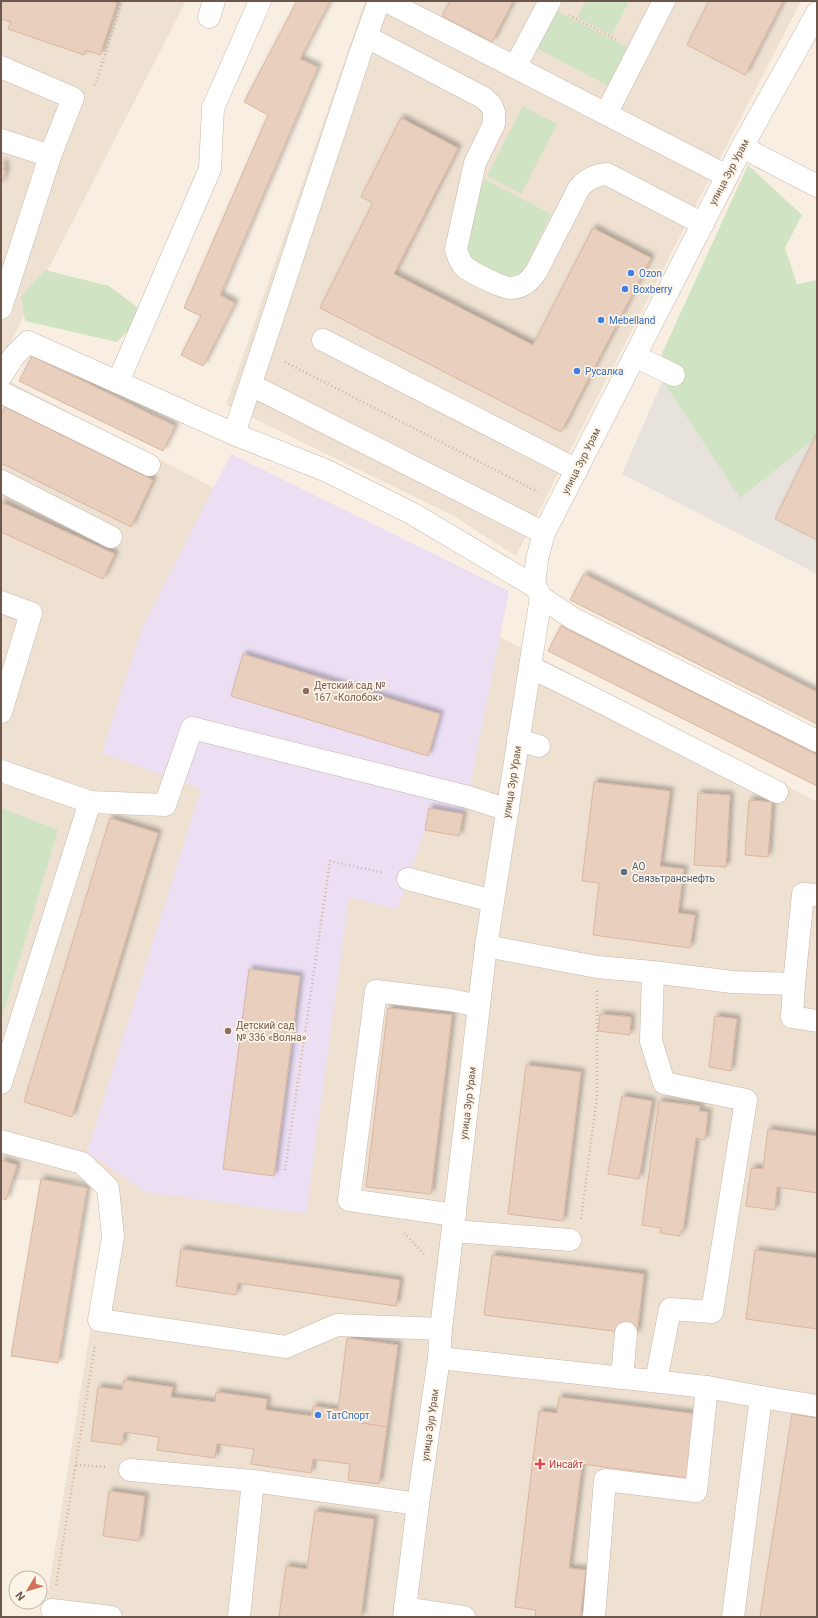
<svg xmlns="http://www.w3.org/2000/svg" width="818" height="1618" font-family="Roboto,sans-serif">
<defs>
<filter id="shadow"><feDropShadow dx="3.5" dy="-3.5" stdDeviation="2" flood-color="#0004"/></filter>
</defs>
<rect width="100%" height="100%" fill="#f8efe2"/>
<g fill="#eee1d2">
<polygon points="1,1 186,1 1,361"/>
<polygon points="365,1 801,1 516,556 452,515 226,405"/>
<polygon points="9,381 817,802 817,1617 44,1617 114,1184 1,1179 1,395"/>
</g>
<polygon fill="#e8e2dd" points="695,306 817,370 817,574 622,474"/>
<polygon fill="#ecdff4" points="231,454 509,591 468,797 463,814 425,830 397,910 349,897 306,1214 146,1192 87,1152 201,789 102,753 142,628"/>
<g fill="#d0e3c3">
<polygon points="586,1 629,1 612,35 577,17"/>
<polygon points="557,11 628,47 609,86 538,49"/>
<polygon points="523,106 557,124 521,194 487,176"/>
<polygon points="748,165 802,215 785,248 797,284 817,280 817,437 740,498 655,369"/>
<polygon points="484,179 551,214 526,266 521,272 516,275 504,277 470,259 464,246"/>
<polygon points="45,270 109,286 145,313 117,342 25,321 21,297"/>
<polygon points="1,808 58,830 1,1021"/>
</g>
<g fill="#e9cfbe" stroke="#dab6a1" filter="url(#shadow)">
<polygon points="1,1 112,1 117,3 100,55 86,50 84,55 8,29 11,22 1,19"/>
<polygon points="297,1 330,1 300,59 318,67 220,295 235,303 203,366 181,355 201,316 184,308 268,115 244,102"/>
<polygon points="450,1 513,1 492,42 442,16"/>
<polygon points="709,1 783,1 745,75 687,45"/>
<polygon points="401,118 458,148 394,274 533,345 593,228 651,258 561,432 320,308 373,203 361,197"/>
<polygon points="1,163 5,164 4,170 6,171 1,185"/>
<polygon points="32,356 175,426 163,451 19,381"/>
<polygon points="5,407 153,480 131,527 1,463 1,416"/>
<polygon points="815,437 817,438 817,540 775,519"/>
<polygon points="1,502 115,554 103,579 1,532"/>
<polygon points="584,574 817,692 817,724 570,600"/>
<polygon points="561,626 817,755 817,786 548,651"/>
<polygon points="243,654 440,714 428,756 231,696"/>
<polygon points="594,782 670,791 660,866 684,869 678,913 695,915 690,948 593,935 599,883 582,881"/>
<polygon points="698,793 730,795 726,867 694,865"/>
<polygon points="749,800 772,802 768,857 745,855"/>
<polygon points="429,808 463,814 459,836 425,830"/>
<polygon points="110,818 158,833 72,1117 24,1102"/>
<polygon points="249,969 300,976 274,1176 223,1169"/>
<polygon points="388,1008 452,1015 431,1194 366,1187"/>
<polygon points="600,1014 631,1017 630,1035 598,1031"/>
<polygon points="715,1016 737,1019 731,1071 709,1067"/>
<polygon points="526,1065 581,1072 563,1221 508,1214"/>
<polygon points="622,1096 652,1101 639,1179 608,1174"/>
<polygon points="659,1101 700,1106 699,1111 708,1112 705,1140 696,1138 683,1231 680,1231 680,1236 660,1233 661,1228 642,1225"/>
<polygon points="768,1129 817,1136 817,1193 777,1187 775,1210 746,1206 751,1168 763,1169"/>
<polygon points="1,1160 17,1165 6,1200 1,1198"/>
<polygon points="41,1179 87,1188 58,1363 11,1356"/>
<polygon points="181,1249 400,1280 396,1306 238,1283 236,1295 176,1286"/>
<polygon points="755,1250 817,1258 817,1329 746,1319"/>
<polygon points="492,1255 644,1274 637,1334 484,1315"/>
<polygon points="347,1338 398,1345 387,1427 361,1423 362,1413 338,1410"/>
<polygon points="124,1380 173,1387 171,1397 215,1402 216,1392 267,1399 266,1410 312,1416 313,1406 362,1413 361,1423 387,1427 379,1484 348,1480 350,1464 313,1459 311,1473 251,1464 254,1449 217,1444 215,1458 157,1450 159,1437 124,1432 122,1445 91,1441 98,1387 122,1390"/>
<polygon points="559,1397 697,1414 689,1478 582,1464 569,1568 586,1570 580,1617 535,1617 536,1610 515,1607 539,1411 557,1413"/>
<polygon points="792,1414 817,1418 817,1617 760,1617"/>
<polygon points="109,1491 145,1496 139,1541 103,1536"/>
<polygon points="315,1511 374,1519 361,1617 279,1617 286,1566 307,1569"/>
</g>
<g fill="none" stroke-linecap="round" stroke-linejoin="round">
<g stroke="#c7b7ab" stroke-width="23">
<g id="minor">
<polyline points="386,1 727,176"/>
<polyline points="209,17 214,1"/>
<path d="M367,37L484,98L491,105L494,112V124L475,163L456,249C458,256 460,263 466,268C473,273 502,288 511,288C522,288 530,281 536,272L579,188C587,179 595,175 607,174L703,224"/>
<polyline points="1,67 73,98 50,156"/>
<polyline points="515,67 550,1"/>
<polyline points="606,114 664,1"/>
<polyline points="1,140 50,156 1,308"/>
<polyline points="742,147 817,186"/>
<polyline points="323,340 577,470"/>
<polyline points="635,356 674,375"/>
<polyline points="1,376 14,356 28,342 234,434 327,471 413,514 534,586 538,591 541,597 486,946 441,1329 439,1358 418,1504 404,1617"/>
<polyline points="118,382 210,169 213,108 260,1"/>
<polyline points="251,385 544,533"/>
<polyline points="1,392 149,465"/>
<polyline points="234,434 360,54 379,1"/>
<polyline points="1,481 111,537"/>
<polyline points="534,586 537,559 544,533 742,147 817,13"/>
<polyline points="541,597 572,618 817,741"/>
<polyline points="1,602 31,613 1,712"/>
<polyline points="530,667 589,696 777,792"/>
<polyline points="518,740 539,746"/>
<polyline points="1,771 90,802 1,1083"/>
<polyline points="90,802 165,805 192,728 468,797 508,810"/>
<polyline points="408,879 493,901"/>
<polyline points="817,895 803,894 794,984 792,1017 817,1021"/>
<polyline points="486,946 597,967 653,972 732,982 794,984"/>
<polyline points="653,972 651,1041 664,1083 746,1100 712,1312 670,1309 656,1381"/>
<polyline points="1,1141 82,1163 108,1188 113,1237 99,1320 286,1347 337,1325 441,1329"/>
<polyline points="455,1215 349,1200 376,991 451,1000 479,1006"/>
<polyline points="453,1231 570,1240"/>
<polyline points="439,1358 707,1387 761,1397 817,1406"/>
<polyline points="622,1378 626,1333"/>
<polyline points="130,1470 253,1481"/>
<polyline points="405,1608 464,1617"/>
<polyline points="52,1610 111,1617"/>
<polyline points="239,1617 253,1481 418,1504"/>
<polyline points="594,1617 605,1480 696,1491 707,1387"/>
<polyline points="733,1617 761,1397"/>
</g>
</g>
<g stroke="#ceb2a2" stroke-width="2.5" stroke-dasharray="1 3" stroke-linecap="butt">
<polyline points="569,15 616,39"/>
<polyline points="94,85 96,83 122,1"/>
<polyline points="285,362 538,492"/>
<polyline points="285,1170 330,861 384,873"/>
<polyline points="581,1219 597,1096 597,991"/>
<polyline points="404,1233 424,1254"/>
<polyline points="76,1465 106,1467"/>
<polyline points="56,1585 95,1345"/>
</g>
<use href="#minor" stroke="#fff" stroke-width="22"/>
</g>
<g fill="#3f7fe0" stroke="#fcf4e7" stroke-width="1.5">
<circle cx="631" cy="273" r="4"/>
<circle cx="625" cy="289" r="4"/>
<circle cx="601" cy="320" r="4"/>
<circle cx="577" cy="371" r="4"/>
<circle cx="318" cy="1415" r="4"/>
</g>
<g fill="#8d6e63" stroke="#fcf4e7" stroke-width="1.5">
<circle cx="306" cy="691" r="4"/>
<circle cx="228" cy="1031" r="4"/>
</g>
<circle fill="#5c6f8a" stroke="#fcf4e7" stroke-width="1.5" cx="624" cy="872" r="4"/>
<path fill="#e0444e" stroke="#fcf4e7" stroke-width="1.5" d="M538 1458h4v4h4v4h-4v4h-4v-4h-4v-4h4z"/>
<g text-anchor="middle" dominant-baseline="central" stroke-width="3.5" stroke-linejoin="round" paint-order="stroke">
<g font-size="10" fill="#6c574c" stroke="#fcf4e7">
<text transform="translate(729 172) rotate(-62)">улица Зур Урам</text>
<text transform="translate(581 461) rotate(-63)">улица Зур Урам</text>
<text transform="translate(512 782) rotate(-81)">улица Зур Урам</text>
<text transform="translate(468 1103) rotate(-83)">улица Зур Урам</text>
<text transform="translate(430 1425) rotate(-82)">улица Зур Урам</text>
</g>
<g font-size="10" fill="#366cbe" stroke="#fcf4e7" text-anchor="start">
<text x="639" y="273">Ozon</text>
<text x="633" y="289">Boxberry</text>
<text x="609" y="320">Mebelland</text>
<text x="585" y="371">Русалка</text>
<text x="326" y="1415">ТатСпорт</text>
</g>
<g font-size="10" fill="#785e54" stroke="#fcf4e7" text-anchor="start">
<text x="314" y="685">Детский сад №<tspan x="314" dy="12">167 «Колобок»</tspan></text>
<text x="236" y="1025">Детский сад<tspan x="236" dy="12">№ 336 «Волна»</tspan></text>
</g>
<g font-size="10" fill="#4e5e75" stroke="#fcf4e7" text-anchor="start">
<text x="632" y="866">АО<tspan x="632" dy="12">Связьтранснефть</tspan></text>
</g>
<g font-size="10" fill="#be3a42" stroke="#fcf4e7" text-anchor="start">
<text x="549" y="1464">Инсайт</text>
</g>
</g>
<rect width="818" height="1618" fill="none" stroke="#6c574c" stroke-width="4"/>
<g transform="translate(28 1590) rotate(232)"><circle r="19" fill="#fcf4e7" stroke="#c2b5a9"/>
<path d="M0-3L7 15L0 10L-7 15Z" fill="#d17258"/>
<text y="-6" font-size="11" font-weight="bold" text-anchor="middle" fill="#6c574c">N</text>
</g>
</svg>
